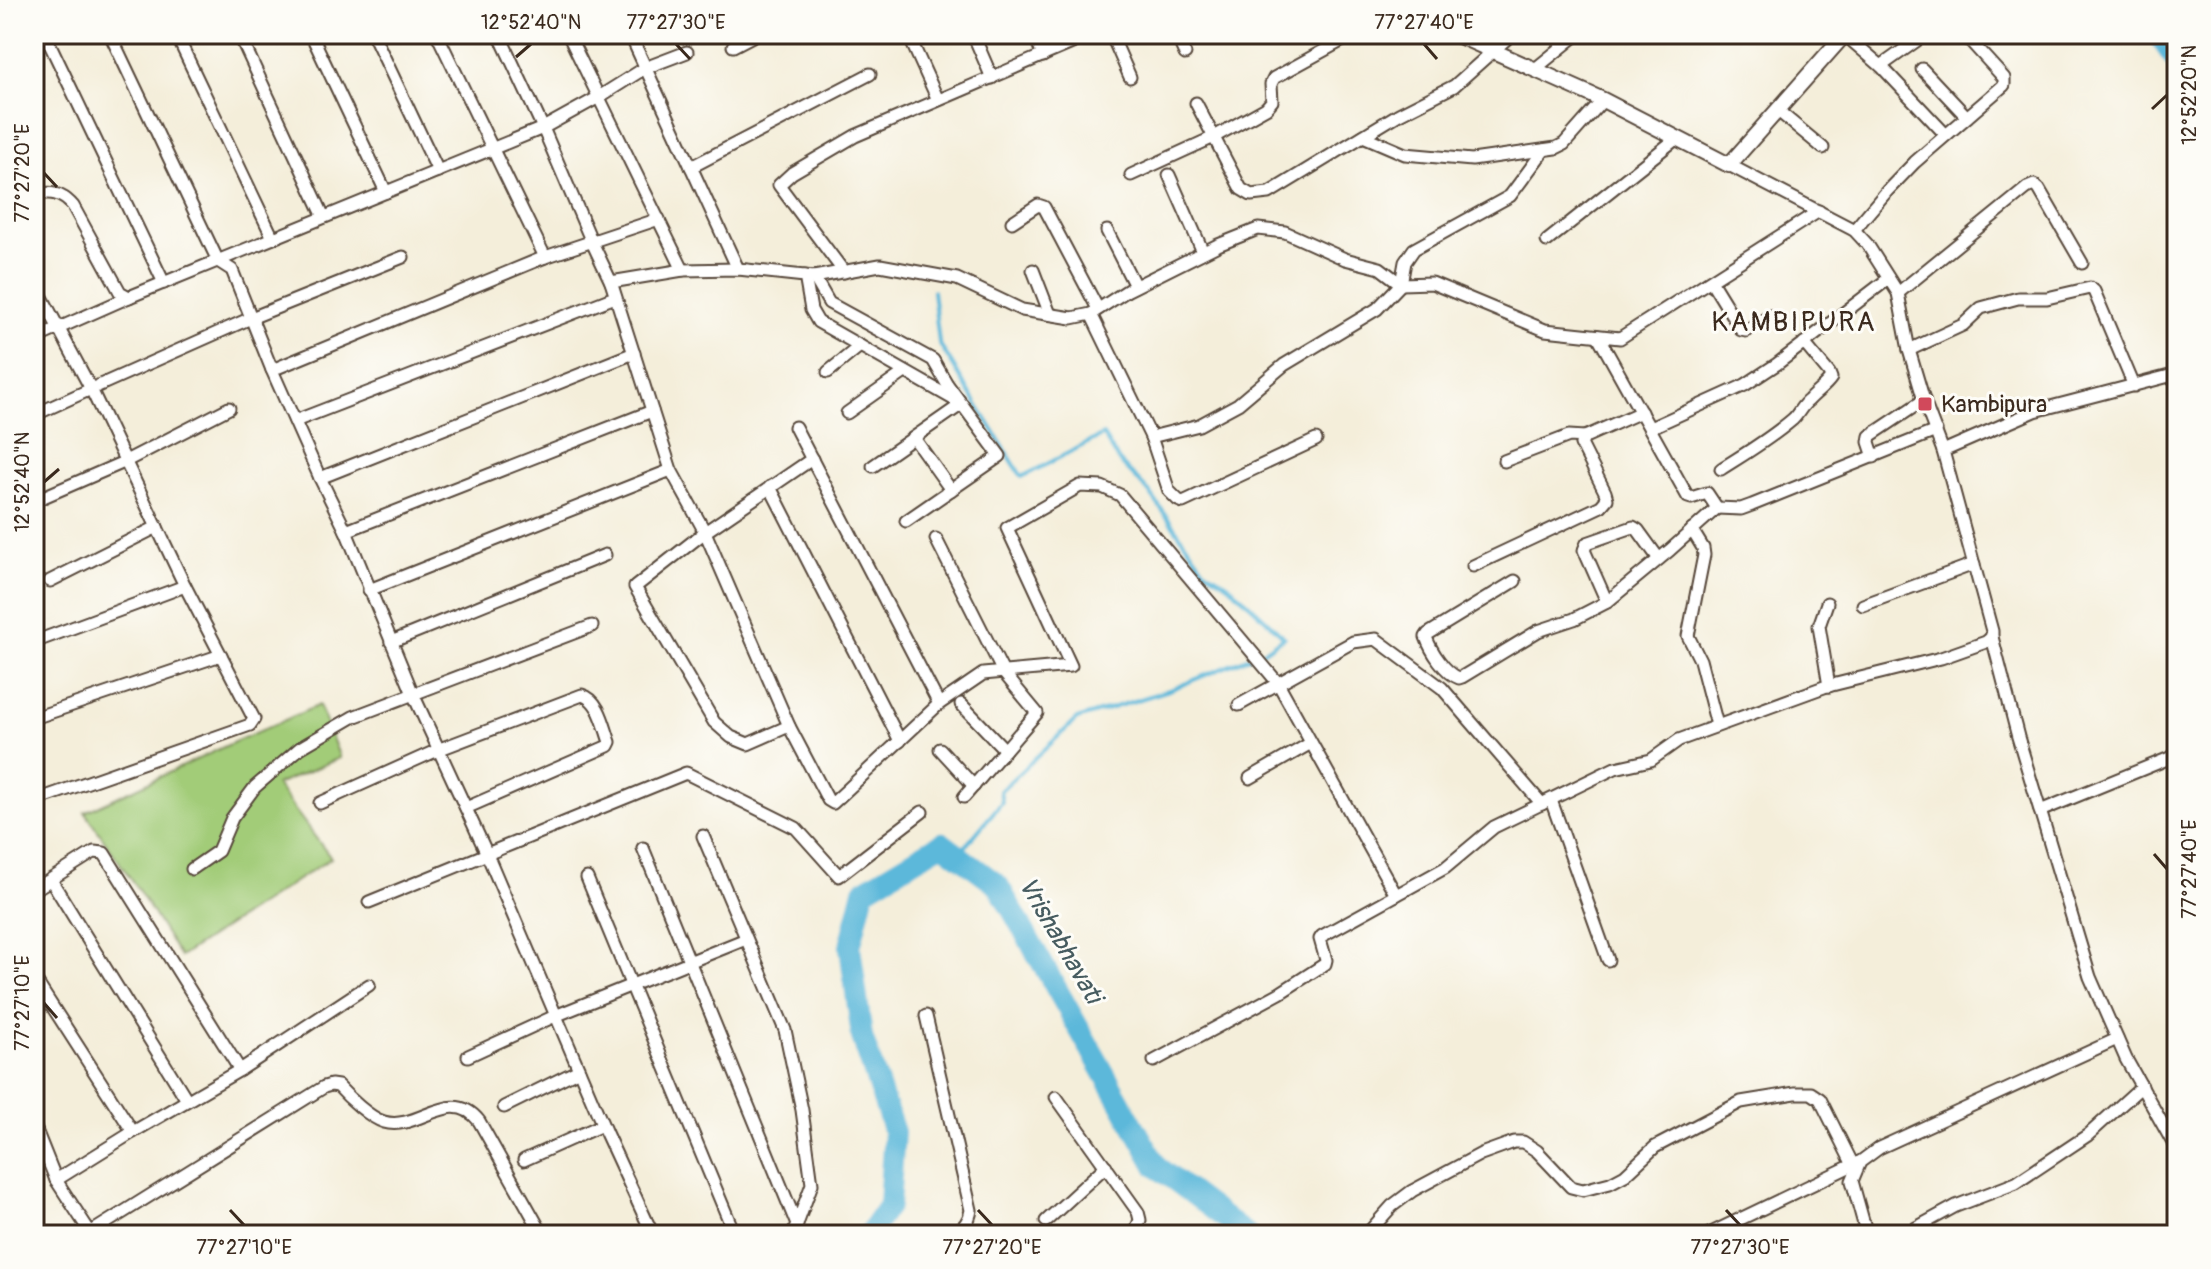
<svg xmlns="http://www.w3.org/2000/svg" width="2211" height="1269" font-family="Pangolin,sans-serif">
<rect width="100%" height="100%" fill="#fdfcf7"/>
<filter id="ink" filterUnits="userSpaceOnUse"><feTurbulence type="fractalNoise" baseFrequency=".0125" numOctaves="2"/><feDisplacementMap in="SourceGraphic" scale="16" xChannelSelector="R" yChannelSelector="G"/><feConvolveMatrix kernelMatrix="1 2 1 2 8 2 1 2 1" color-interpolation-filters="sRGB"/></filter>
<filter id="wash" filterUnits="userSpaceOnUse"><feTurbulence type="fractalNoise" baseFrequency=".006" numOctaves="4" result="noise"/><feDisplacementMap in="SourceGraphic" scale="32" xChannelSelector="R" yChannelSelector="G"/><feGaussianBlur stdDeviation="1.8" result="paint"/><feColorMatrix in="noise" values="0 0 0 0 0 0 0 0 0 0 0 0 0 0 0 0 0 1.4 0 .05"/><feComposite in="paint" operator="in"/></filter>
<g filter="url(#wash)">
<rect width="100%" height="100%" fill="#f4eeda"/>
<polygon fill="#a2cc78" stroke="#6e7b4b" stroke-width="2" points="319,705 340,758 276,785 331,858 180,957 137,888 85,812 232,743"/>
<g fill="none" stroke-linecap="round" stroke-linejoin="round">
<polyline stroke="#5cb8da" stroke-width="4" points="933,291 939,343 1022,477 1103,435 1119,461 1150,493 1204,569 1229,585 1284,637 1264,651 1172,689 1077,719 1000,791 1002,802 958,855"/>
<g stroke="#5cb8da" stroke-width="22">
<polyline points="2158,34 2177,62"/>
<polyline points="868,1235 889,1205 894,1132 862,1037 850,947 864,890 942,843 998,885 1157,1167 1247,1235"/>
</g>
</g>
</g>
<g filter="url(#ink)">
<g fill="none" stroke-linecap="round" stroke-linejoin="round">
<g stroke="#57473a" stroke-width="15">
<g id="minor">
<polyline points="45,34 164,283"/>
<polyline points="110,34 218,261 232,270 272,370 320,478 346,531 413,694 487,854 606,1133 653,1235"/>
<polyline points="176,34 273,238"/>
<polyline points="239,34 324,217"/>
<polyline points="311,34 386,192"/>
<polyline points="373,34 438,171"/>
<polyline points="437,34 545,257"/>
<polyline points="499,34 543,128 591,240 611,282 671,470 705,532 789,726 828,800 833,803 939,704 795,427"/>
<polyline points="568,34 683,270"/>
<polyline points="630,34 738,269"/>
<polyline points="908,34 938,100"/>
<polyline points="973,34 992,78"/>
<polyline points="1034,34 1043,56"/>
<polyline points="1111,34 1130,77"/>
<polyline points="1176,34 1185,54"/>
<polyline points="1844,34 1881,66 1946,135"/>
<polyline points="733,46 756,34"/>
<polyline points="1881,66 1926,34"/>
<polyline points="1535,69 1578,34"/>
<polyline points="1922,69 1967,117"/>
<polyline points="1196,103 1241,189 1251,195 1269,193 1399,114 1454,86 1512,34"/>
<polyline points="1777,110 1823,148"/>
<polyline points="1363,136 1405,154 1472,160 1556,148 1564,144 1603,100"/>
<polyline points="1729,165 1854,230 1867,244 1898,293 1909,350 1925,404 1943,451 1992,631 1992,637 2018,737 2090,977 2126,1059 2177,1150"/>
<polyline points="691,167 870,74"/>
<polyline points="1131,175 1214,137 1266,108 1272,101 1271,84 1274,78 1354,34"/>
<polyline points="1169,175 1203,252"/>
<path d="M34,196C50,190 62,193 73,206L120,292L129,297"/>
<polyline points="1012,222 1038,205 1044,207 1098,309"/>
<polyline points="1854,230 1887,191 1915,162 2004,85 2004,78 1964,34"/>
<polyline points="1107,231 1135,286"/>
<polyline points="1547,241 1677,138"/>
<polyline points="1033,270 1050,314"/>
<polyline points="844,272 779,185 792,173 855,136 1093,34"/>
<polyline points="805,276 811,310 818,322 962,404 873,466"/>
<polyline points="814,277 829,303 933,360 947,384 1000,456 906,521"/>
<polyline points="1711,281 1741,330 1746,331 1770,316"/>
<polyline points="34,282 91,389 251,318 403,257"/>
<polyline points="611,282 683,270 738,269 814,277 880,265 957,279 1022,310 1072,318 1091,314 1128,290 1218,245 1258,229 1285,232 1345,259 1380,268 1401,284 1432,283 1545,330 1620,338 1819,211"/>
<polyline points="1898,293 2027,188 2034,185 2039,189 2082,263"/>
<polyline points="1091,314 1151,437 1199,425 1238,404 1284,365 1377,309 1401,284 1405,262 1414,249 1510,196 1544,150"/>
<polyline points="34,339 129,297 543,128 599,97 645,68 687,52"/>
<polyline points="1909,350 1963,325 1981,308 2018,298 2047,298 2090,288 2094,291 2134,386"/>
<polyline points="272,370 545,257 659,219"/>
<polyline points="828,372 860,346"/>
<polyline points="847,413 905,372"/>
<polyline points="34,415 91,389 185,586 254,719 250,725 34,801"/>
<polyline points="295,421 615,297"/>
<polyline points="1650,428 1745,385 1777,364 1888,279"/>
<polyline points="1151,437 1169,491 1178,500 1183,502 1316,440"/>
<polyline points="914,438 951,490"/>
<polyline points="1943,451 2035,411 2177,374"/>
<polyline points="1874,457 1869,442 1870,436 1924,400"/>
<polyline points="1504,461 1569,436 1585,437"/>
<path d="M1721,469C1746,453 1770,439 1793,419C1799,413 1802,405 1809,400C1816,392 1825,387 1831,378L1829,373L1804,343"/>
<polyline points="320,478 634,353"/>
<polyline points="770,487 900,741"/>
<polyline points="34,501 124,462 229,408"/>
<polyline points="1717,508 1741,509 1752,505 1936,431"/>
<polyline points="1692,530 1703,548 1704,555 1688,636 1700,660 1717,725"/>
<polyline points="346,531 652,411"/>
<polyline points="936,539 1003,672 1037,713 964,797"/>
<polyline points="1473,566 1601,506 1607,499 1605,492 1581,444 1585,437 1641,412"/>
<polyline points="50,581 157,527"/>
<path d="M1515,581L1428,634L1426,637C1431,651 1445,673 1459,678L1462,677L1538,631L1574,619L1607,602L1670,550L1717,508L1707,493L1691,498L1688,497L1598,336"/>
<polyline points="369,590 671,470"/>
<polyline points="1607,602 1584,550 1587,543 1633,527 1638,530 1659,559"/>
<polyline points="1827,603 1819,626 1829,686"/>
<polyline points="1863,605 1974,564"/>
<polyline points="34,642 185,586"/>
<polyline points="391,642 605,555"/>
<polyline points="939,704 983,674 1071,666 1007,528 1080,486 1102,487 1120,495 1278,683 1396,895"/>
<polyline points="961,704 1005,750"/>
<polyline points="1239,705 1353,642 1376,639 1442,688 1542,804"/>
<polyline points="34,718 221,655"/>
<polyline points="789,726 748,744 731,737 714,722 635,587 705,532 812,459"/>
<polyline points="940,749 974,786"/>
<polyline points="1250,778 1311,743"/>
<polyline points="1551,800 1608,960"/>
<path d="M320,803L440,749L582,695C600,700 604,726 610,742L608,746L466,808"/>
<polyline points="2040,811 2177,755"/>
<polyline points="703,836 785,1030 802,1110 812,1184 793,1235"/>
<polyline points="643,848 797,1225"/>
<polyline points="192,869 218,851 232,818 255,787 300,748 353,717 592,626"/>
<polyline points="587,878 735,1235"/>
<polyline points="51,880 187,1100"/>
<polyline points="34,890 94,852 104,853 240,1070 133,1132 56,1180"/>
<polyline points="369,902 686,773 796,828 839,876 922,812"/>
<polyline points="34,978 133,1132"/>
<path d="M926,1016L971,1210C969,1223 963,1227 953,1235"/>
<polyline points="468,1056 555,1016 746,939"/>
<polyline points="1154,1061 1280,993 1325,964 1326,960 1320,939 1322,936 1445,868 1494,827 1615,768 1651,760 1679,740 1824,687 1941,658 1986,642 1992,637"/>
<polyline points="240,1070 369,985"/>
<polyline points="1056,1097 1138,1212 1140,1220 1134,1235"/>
<polyline points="504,1107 579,1070"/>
<polyline points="34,1125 56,1180 92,1235"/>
<polyline points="524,1160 602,1125"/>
<polyline points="1046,1221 1106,1166"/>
<path d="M90,1233L324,1087L331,1085L338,1086C348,1097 370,1118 384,1122C418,1132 451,1085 479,1121L543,1235"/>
<polyline points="1368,1233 1392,1206 1412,1191 1481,1154 1514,1142 1523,1142 1537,1151 1571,1187 1583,1190 1610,1183 1625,1175 1655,1147 1741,1102 1795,1093 1811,1093 1820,1099 1853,1165"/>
<polyline points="1707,1235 1859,1162"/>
<polyline points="1867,1235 1852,1181 1860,1162 1879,1148 2117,1039"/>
<polyline points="1903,1235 1956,1206 2016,1183 2088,1135 2142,1086"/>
</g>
</g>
<g stroke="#57473a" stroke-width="18">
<polyline id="tertiary" points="1455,34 1603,100 1729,165 1845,34"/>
</g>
<use href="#minor" stroke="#fff" stroke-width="11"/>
<use href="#tertiary" stroke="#fff" stroke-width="14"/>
</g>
</g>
<path fill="none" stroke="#3b2a1e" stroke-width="3" d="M676,44L690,59M1424,44L1437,59M516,57L531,44M2152,109L2167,95M44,173L57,187M44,482L59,469M2154,854L2167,869M44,1003L57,1018M230,1210L244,1225M978,1210L992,1225M1726,1210L1740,1225"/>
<rect fill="#d1495b" stroke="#fdfcf7" stroke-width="3" x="1917" y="396" width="16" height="16" rx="4"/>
<g text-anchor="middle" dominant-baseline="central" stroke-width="6" stroke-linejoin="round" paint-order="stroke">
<g font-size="24" fill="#3b2a1e" stroke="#fdfcf7" text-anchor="start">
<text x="1941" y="404">Kambipura</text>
</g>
<g font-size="26" font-style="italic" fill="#475c60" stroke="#fdfcf7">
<text transform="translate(1060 940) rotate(60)">Vrishabhavati</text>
</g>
<g font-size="28" letter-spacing="2" fill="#3b2a1e" stroke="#fdfcf7">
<text x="1794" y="322">KAMBIPURA</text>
</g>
</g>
<rect width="2211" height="1269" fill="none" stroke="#fdfcf7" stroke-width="88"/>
<rect x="44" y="44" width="2123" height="1181" fill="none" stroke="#3b2a1e" stroke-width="3"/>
<g font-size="20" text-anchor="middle" fill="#3b2a1e">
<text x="531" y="29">12°52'40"N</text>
<text x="676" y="29">77°27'30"E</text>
<text x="1424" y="29">77°27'40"E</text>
<text transform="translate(2189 95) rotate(-90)" y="7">12°52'20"N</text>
<text transform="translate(22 173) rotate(-90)" y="7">77°27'20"E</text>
<text transform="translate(22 482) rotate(-90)" y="7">12°52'40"N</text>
<text transform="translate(2189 869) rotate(-90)" y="7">77°27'40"E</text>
<text transform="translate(22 1003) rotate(-90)" y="7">77°27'10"E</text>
<text x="244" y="1254">77°27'10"E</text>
<text x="992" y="1254">77°27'20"E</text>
<text x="1740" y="1254">77°27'30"E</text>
</g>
</svg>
